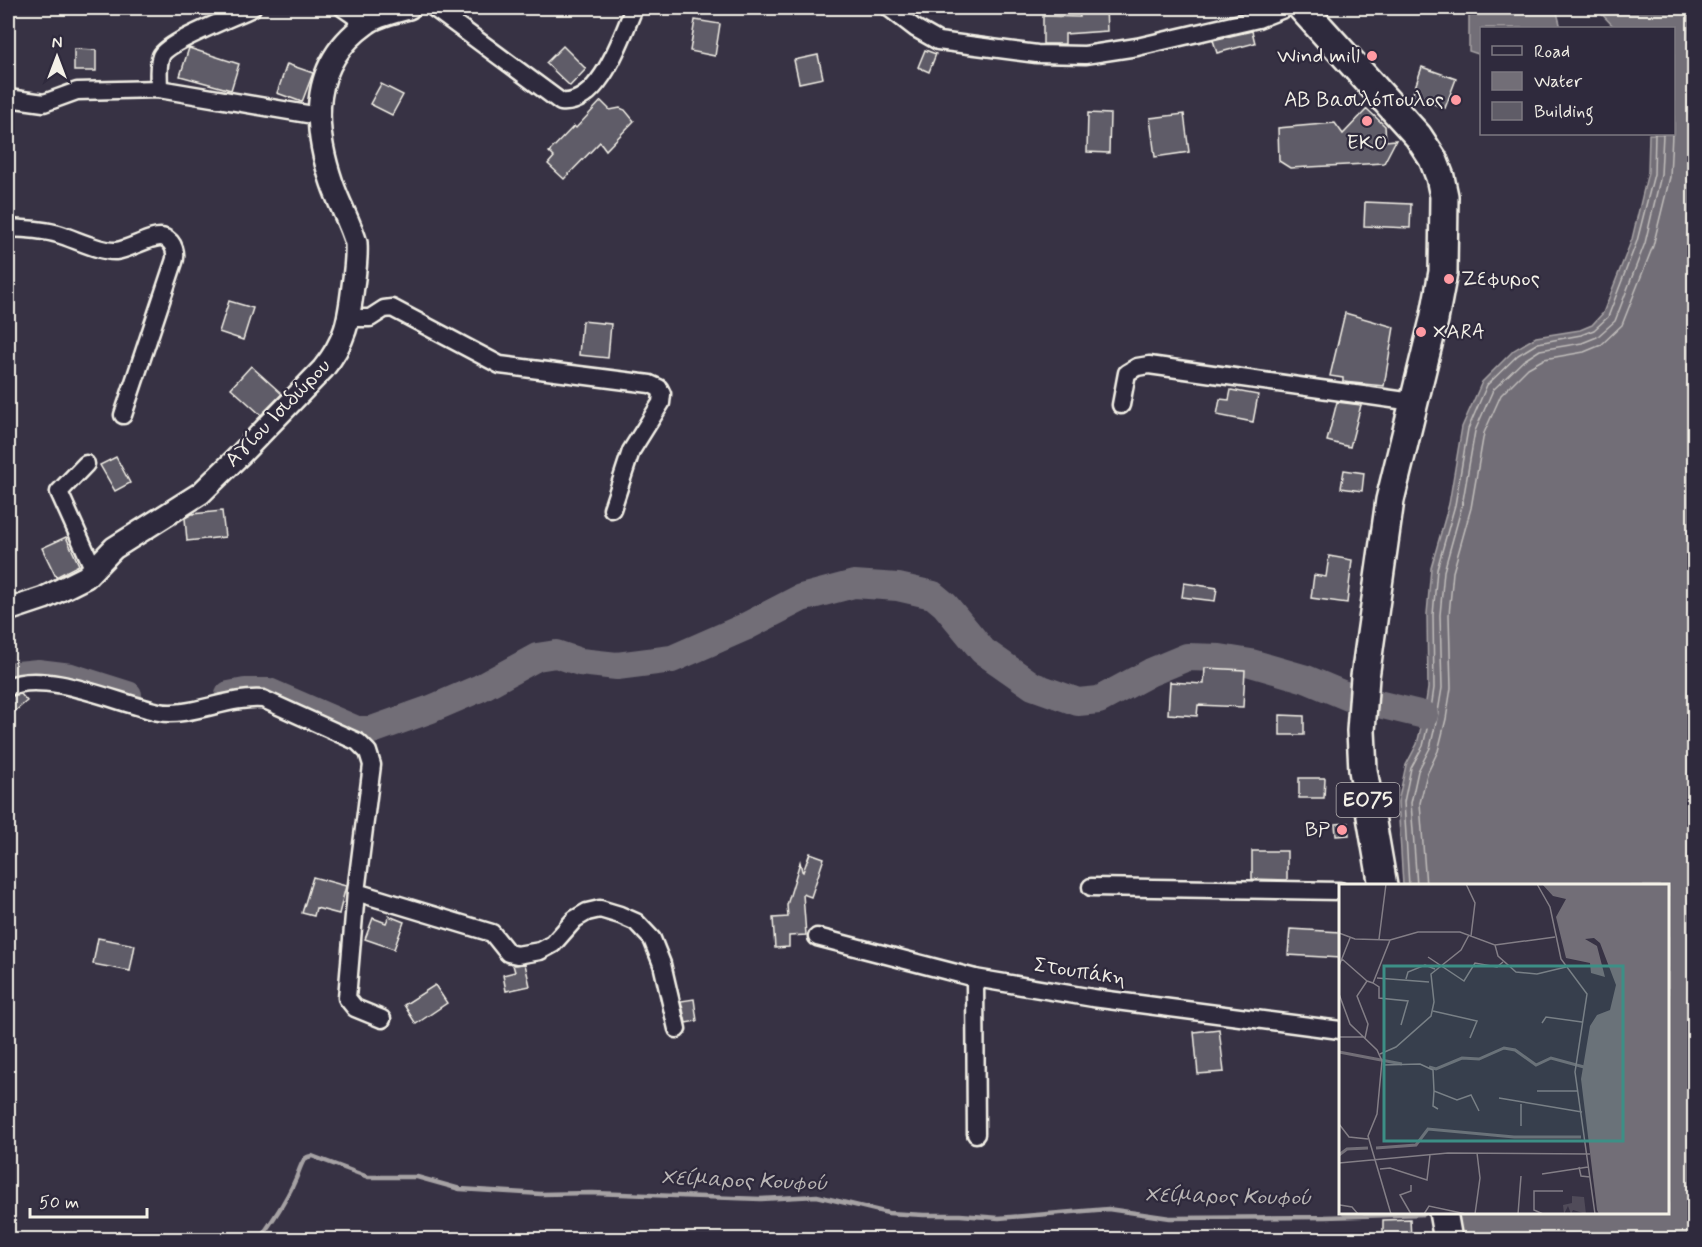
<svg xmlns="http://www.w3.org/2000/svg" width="1702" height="1247" font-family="Mynerve,sans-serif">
<rect width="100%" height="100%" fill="#373244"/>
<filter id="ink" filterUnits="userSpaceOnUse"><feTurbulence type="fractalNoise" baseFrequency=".0167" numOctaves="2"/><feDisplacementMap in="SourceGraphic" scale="12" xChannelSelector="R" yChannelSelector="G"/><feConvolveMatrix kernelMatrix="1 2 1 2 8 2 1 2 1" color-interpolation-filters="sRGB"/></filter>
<g filter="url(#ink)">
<g fill="#726e77" stroke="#a6a2a4" stroke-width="1.5">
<polygon points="1469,8 1556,8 1561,28 1482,28 1481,55 1469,51"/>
<polygon points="1596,8 1694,8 1694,1239 1462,1239 1458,1213 1668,1212 1668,886 1403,885 1398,802 1406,765 1417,744 1424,715 1428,688 1427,614 1431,568 1449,504 1462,427 1482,382 1514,350 1536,337 1580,330 1592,325 1603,313 1632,239 1648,172 1649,134 1674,134 1674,28 1615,28"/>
</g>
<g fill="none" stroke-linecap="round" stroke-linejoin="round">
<g stroke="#c0bdbb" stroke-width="1.5">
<polyline points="1409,886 1404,802 1411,768 1423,746 1430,716 1434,688 1433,615 1437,569 1455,505 1468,429 1487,385 1518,355 1538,343 1581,335 1594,330 1608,317 1637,241 1654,174 1655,134"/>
<polyline points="1417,886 1411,803 1418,771 1430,748 1437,718 1442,688 1440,615 1444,571 1462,506 1475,431 1493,390 1523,361 1540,350 1582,343 1597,337 1615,321 1645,243 1661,175 1663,134"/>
<polyline points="1426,886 1420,803 1427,774 1438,751 1446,719 1451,688 1449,615 1453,572 1471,508 1484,433 1501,395 1528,368 1544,359 1584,352 1601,345 1622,325 1653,246 1670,177 1672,134"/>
</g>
<path stroke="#a6a2a4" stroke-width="4.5" d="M259,1240C275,1217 291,1194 300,1168C303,1161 304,1157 312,1156L368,1177H417L460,1189L541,1194L592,1193L761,1199L817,1196L888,1213L924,1215H960L999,1218L1108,1209L1170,1218L1325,1217L1424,1214"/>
<g stroke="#726e77" stroke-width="28">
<polyline points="8,676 38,673 71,677 128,695"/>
<polyline points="229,695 245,692 269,692 357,730 372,730 431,709 480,688 537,657 556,654 580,662 617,666 672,659 745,627 801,598 854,584 898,587 933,595 945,605 983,651 1033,686 1078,702 1099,700 1151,672 1187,657 1220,658 1251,663 1306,679 1349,697 1424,715"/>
</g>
</g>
<g fill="#5f5c67" stroke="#f4f1e8" stroke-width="1.5">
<polygon points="1106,8 1107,31 1065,34 1065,44 1043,44 1043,16 1080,17 1079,9"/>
<polygon points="695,20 720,24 715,56 690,51"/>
<polygon points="1252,31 1255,43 1217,53 1213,40"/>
<polygon points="563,46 586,69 570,86 546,63"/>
<polygon points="189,48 239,64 231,90 180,76"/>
<polygon points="74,49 96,50 96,71 74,71"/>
<polygon points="925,50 936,54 929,72 918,67"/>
<polygon points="818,55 823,78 799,83 794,60"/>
<polygon points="287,64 313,73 302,102 277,93"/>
<polygon points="1422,67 1456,79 1445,108 1412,96"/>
<polygon points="381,84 403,95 392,115 370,104"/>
<polygon points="601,101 610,110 620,108 625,110 634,121 606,150 600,142 564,179 548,164 554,157 549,152 574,126 576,128"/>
<polygon points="1367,109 1385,126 1386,141 1396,140 1384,163 1290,168 1279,161 1278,128 1335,123 1343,134"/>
<polygon points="1088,113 1110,114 1109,153 1087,152"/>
<polygon points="1184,114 1189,152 1155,157 1150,118"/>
<polygon points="1365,202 1411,204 1410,228 1364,226"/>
<polygon points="229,301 253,308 243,340 219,332"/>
<polygon points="1345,313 1394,327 1384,386 1343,382 1343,378 1330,376"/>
<polygon points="582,321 611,324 608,358 579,355"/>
<polygon points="251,366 282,394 261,415 231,388"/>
<polygon points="1231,390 1258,395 1253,422 1217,415 1220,399 1229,400"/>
<polygon points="1337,402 1361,405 1350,447 1327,441"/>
<polygon points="116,457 130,483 115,491 100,465"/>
<polygon points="1344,470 1364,473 1362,491 1341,488"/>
<polygon points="222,511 225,537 187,541 185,518 192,514"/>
<polygon points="66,537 79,565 56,577 42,548"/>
<polygon points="1329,556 1352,560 1347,603 1311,598 1314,575 1326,577"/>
<polygon points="1184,583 1217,588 1215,601 1182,597"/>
<polygon points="1205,668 1245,670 1243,707 1198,705 1197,716 1168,714 1170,682 1204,684"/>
<polygon points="21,694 27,701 8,717 8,697"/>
<polygon points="1280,715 1304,716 1304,735 1280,735"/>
<polygon points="1299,778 1325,778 1324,798 1299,798"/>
<polygon points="1348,823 1349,835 1336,836 1335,824"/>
<polygon points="1252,851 1287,851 1287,880 1252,879"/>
<polygon points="810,853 824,858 811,897 803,894 806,935 789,936 789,947 775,948 773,918 788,917 787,905 800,862 802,871 803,872"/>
<polygon points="313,877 346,886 339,914 316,908 314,916 302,913"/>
<polygon points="389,916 404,922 394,949 365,939 373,918 386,923"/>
<polygon points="1290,929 1341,932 1341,958 1288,955"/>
<polygon points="98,938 135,945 130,971 93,964"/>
<polygon points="525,964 530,986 506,991 503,975 515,972 513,965"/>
<polygon points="435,985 447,1003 416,1024 404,1005"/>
<polygon points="694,999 697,1021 686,1023 681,1001"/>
<polygon points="1219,1029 1224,1072 1198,1074 1194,1032"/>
<polygon points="1410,1219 1411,1239 1383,1239 1383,1220"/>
</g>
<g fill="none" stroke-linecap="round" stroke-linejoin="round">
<g stroke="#f4f1e8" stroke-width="21">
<g id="minor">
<polyline points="343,8 366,24"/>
<path d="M434,8L561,102C600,106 622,36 634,8"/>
<polyline points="889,8 915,28 938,41 1037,54 1085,55 1137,47 1258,19 1286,8"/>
<path d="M159,89C159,78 157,66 161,56C167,42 236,16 252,8"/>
<polyline points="8,98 44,103 77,91 159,89 319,116"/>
<path d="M8,228C25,229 42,229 58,234C75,239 100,252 116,251C130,250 154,233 165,238C174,242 177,254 174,262L123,415"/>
<polyline points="350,318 370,318 384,309 392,308 500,365 650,384 659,388 662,394 661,403 631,451 612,509"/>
<polyline points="1121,405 1127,373 1137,367 1149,365 1413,402"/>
<polyline points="86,464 59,492 94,570"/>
<path d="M8,687C45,669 120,704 159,712C189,718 229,696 263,699L358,742L368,752L372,765L356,892L492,933L508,953L517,955L540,951L553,944L575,919L587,912L600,909L620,915L636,922L652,939L662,964L677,1029"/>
<polyline points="1091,887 1340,891"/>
<polyline points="356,892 347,998 355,1008 382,1019"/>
<polyline points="817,937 975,978 1093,998 1340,1030"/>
<polyline points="975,978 976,1134"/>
</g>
</g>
<g stroke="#f4f1e8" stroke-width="26">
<path id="tertiary" d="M8,610L44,598L86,577L114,548L201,493L240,455L323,369C346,341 349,320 353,286C355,272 357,258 356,243C350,222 339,204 332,183C312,124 310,64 366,24C377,15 395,12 409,8"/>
</g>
<g stroke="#f4f1e8" stroke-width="32">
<g id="primary">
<polyline points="1302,8 1418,136 1433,159 1440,177 1444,196 1443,272 1434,320 1390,500 1365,677 1361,731 1363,770 1383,886"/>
<polyline points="1443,1212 1448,1240"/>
</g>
</g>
<use href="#minor" stroke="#2f2a3d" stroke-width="16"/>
<use href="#tertiary" stroke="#2f2a3d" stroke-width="21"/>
<use href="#primary" stroke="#2f2a3d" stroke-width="27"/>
</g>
</g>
<g fill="#ff9aa2" stroke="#2f2a3d" stroke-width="2">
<circle cx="1372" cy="56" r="6"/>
<circle cx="1456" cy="100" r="6"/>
<circle cx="1367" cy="121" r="6"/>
<circle cx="1449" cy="279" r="6"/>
<circle cx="1421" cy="332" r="6"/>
<circle cx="1342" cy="830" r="6"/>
</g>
<g text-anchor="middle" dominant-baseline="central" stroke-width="4.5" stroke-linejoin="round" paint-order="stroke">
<rect fill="#2f2a3d" stroke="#b9b5b5" stroke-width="1.5" x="1336.5" y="783" width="63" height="34" rx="4.5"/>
<g font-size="20" font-weight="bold" fill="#f4f1e8">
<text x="1368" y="800">ΕΟ75</text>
</g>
<g font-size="21" fill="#f4f1e8" stroke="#2f2a3d" text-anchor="end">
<text x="1360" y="56">Wind mill</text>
<text x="1444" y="100">ΑΒ Βασιλόπουλος</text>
<text x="1367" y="143" text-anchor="middle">EKO</text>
<text x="1461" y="279" text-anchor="start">Ζεφυρος</text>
<text x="1433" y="332" text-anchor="start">XARA</text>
<text x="1330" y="830">BP</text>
</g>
<g font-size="21" fill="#f4f1e8" stroke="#2f2a3d">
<text transform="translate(278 413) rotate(-46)">Αγίου Ισιδώρου</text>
<text transform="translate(1080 972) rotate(9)">Στουπάκη</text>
</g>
<g font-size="22" font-style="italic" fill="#bab6b5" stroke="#2f2a3d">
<text transform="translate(744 1181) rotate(2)">Χείμαρος Κουφού</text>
<text transform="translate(1228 1197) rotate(1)">Χείμαρος Κουφού</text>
</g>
</g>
<g transform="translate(1339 884)">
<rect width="330" height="330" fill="#373244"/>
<path d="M233,312L245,313L247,330L234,326L232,330L229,322L225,330L224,321L233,319Z" fill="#504b59"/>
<path d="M203,0H330V330H260L258,326L242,195L251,142L258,131L271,126L277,101L261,59L255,54L246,55L258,62L266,93L252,89L251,79L227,74L217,33L227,15L214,12Z" fill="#726e77"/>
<path fill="none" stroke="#726e77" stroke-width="3" d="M0,168L63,180M90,183L97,185L123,174L140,175L165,164L176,166L197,181L212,174L245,183M37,264L77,261L89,245L175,253H242M0,271L8,265L29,264"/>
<path fill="none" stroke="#837e86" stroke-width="1.5" d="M127,0L136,19L132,52M198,0L211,23L222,75L248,110L236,188L256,330M0,49L16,55L51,56L79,48H121L156,61L159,72L177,88L198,90L227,83M40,55L47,0M156,61L216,53M89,73L125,97L136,79L158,83L164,78M3,75L28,97M0,82L11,54M38,94L90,98M67,95L69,88L86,81L96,85M34,99L40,103V114L69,117L62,141M34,99L51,56M0,110L11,140L38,166L43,177L38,230L29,252L52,330M94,127L138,137L131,154M203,139L207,133L243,138M0,153H25M26,154L29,140L18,112L28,97L34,99M41,170L57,163L92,132L95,118L92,90L122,66L130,51M44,181L81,180L94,186L95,207L118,216L132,211L140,227M95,207L94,222L99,225M198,207H239M160,214L243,228M182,220V242M0,240L10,253L29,255M0,279L109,269L251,270M240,283L242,292L251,293M41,285L51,284L88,296L91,271M203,290L249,283M1,321L13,323L19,330M72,330L61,311L72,307V301M85,330L90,322L127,330M136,330L141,294L138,269M179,330L182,292M204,330L195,326V307H224"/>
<path fill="#3d8f86" fill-opacity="0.15" stroke="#3d8f86" stroke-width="3" d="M45,82H284V257H45Z"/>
<rect width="330" height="330" fill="none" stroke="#f4f1e8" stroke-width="3"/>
</g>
<rect width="1702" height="1247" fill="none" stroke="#2f2a3d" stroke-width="30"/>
<rect x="15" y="15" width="1672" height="1217" fill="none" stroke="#f4f1e8" stroke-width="2" filter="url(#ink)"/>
<rect x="1480" y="27" width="195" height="108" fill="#2f2a3d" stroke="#7e7a81" stroke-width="1.5"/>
<rect x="1492" y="46" width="30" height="9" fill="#2f2a3d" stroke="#7e7a81" stroke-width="1.5"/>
<text x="1534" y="57" font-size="18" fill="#f4f1e8">Road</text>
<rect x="1492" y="72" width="30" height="18" fill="#726e77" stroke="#7e7a81" stroke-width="1.5"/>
<text x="1534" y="87" font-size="18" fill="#f4f1e8">Water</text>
<rect x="1492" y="102" width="30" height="18" fill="#5f5c67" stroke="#7e7a81" stroke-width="1.5"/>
<text x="1534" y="117" font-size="18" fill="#f4f1e8">Building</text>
<g transform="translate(57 57)" stroke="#2f2a3d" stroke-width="4.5" paint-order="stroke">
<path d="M0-4.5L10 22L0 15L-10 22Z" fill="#f4f1e8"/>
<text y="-9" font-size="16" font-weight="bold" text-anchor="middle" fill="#f4f1e8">N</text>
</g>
<path d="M30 1208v9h117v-9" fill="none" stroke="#f4f1e8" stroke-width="3"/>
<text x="39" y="1208" font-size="18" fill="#f4f1e8" stroke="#2f2a3d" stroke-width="4.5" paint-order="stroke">50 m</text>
</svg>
